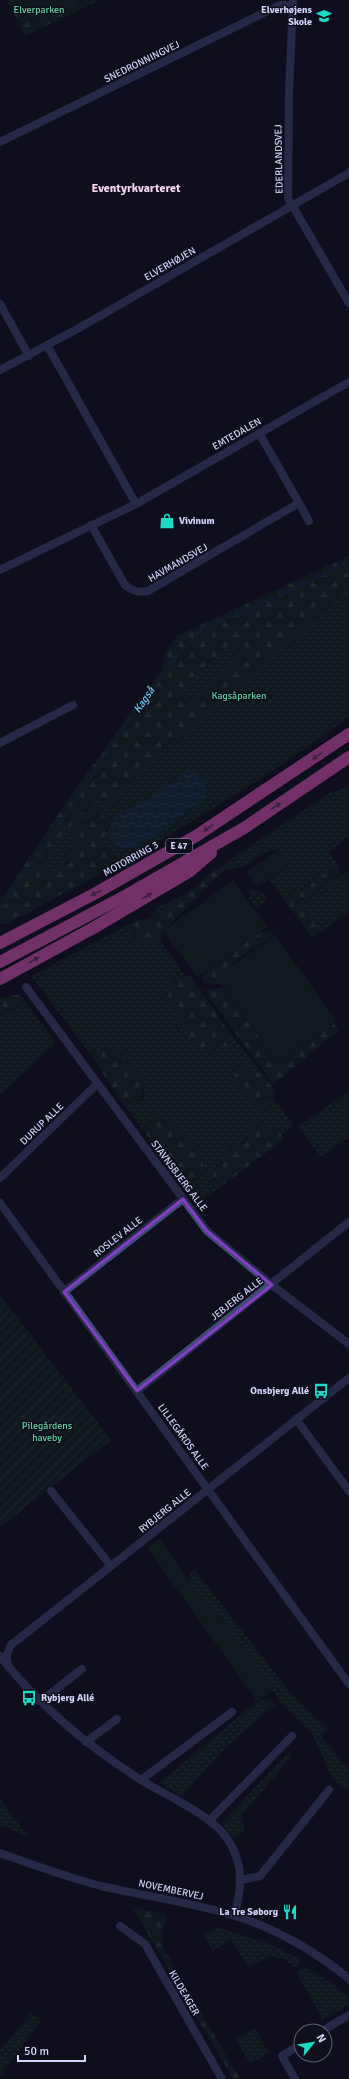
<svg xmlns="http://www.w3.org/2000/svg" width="349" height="2079" font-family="Signika,sans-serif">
<defs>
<pattern id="grass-dots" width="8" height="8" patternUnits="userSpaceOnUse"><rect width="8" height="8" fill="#132621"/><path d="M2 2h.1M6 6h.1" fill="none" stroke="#344542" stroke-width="1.8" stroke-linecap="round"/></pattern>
<pattern id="forest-firs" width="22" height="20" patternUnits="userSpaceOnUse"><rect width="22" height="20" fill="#132621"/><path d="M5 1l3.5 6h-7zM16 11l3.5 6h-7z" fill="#344542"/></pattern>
<pattern id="garden-furrows" width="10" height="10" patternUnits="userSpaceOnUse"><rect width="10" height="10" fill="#132621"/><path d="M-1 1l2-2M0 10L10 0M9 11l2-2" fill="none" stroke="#344542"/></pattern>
<pattern id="water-waves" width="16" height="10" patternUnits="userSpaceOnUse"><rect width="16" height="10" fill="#132d3d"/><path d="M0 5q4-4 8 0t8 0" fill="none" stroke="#344b5a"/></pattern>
</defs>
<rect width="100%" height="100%" fill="#0f0f1d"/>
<g fill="url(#grass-dots)">
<path d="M349,556V718C254,785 158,846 54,898C43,904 10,924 0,925V897L4,896L69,798L161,671L165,652L177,636Z"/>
<path d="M347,787L349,790V837L329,852L338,865L289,898L292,910L269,880L289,866L278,851C262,850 262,855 250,863C240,869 225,872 215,870L331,792Z"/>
<polygon points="345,872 349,877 349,912 320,933 299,903"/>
<polygon points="252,889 262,892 266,895 265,902 256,908 249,898 249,891"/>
<polygon points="137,920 127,940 160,940 185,976 172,977 216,1042 227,1046 229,1032 262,1073 240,1068 229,1084 260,1113 272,1097 294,1125 281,1136 278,1128 251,1125 242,1146 230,1149 212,1179 220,1187 197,1204 164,1160 188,1182 200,1176 194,1155 152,1116 144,1131 123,1104 143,1100 145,1079 108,1047 90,1054 31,976"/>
<polygon points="20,994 56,1043 0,1095 0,1019 3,1010 15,1011"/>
<polygon points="349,1091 349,1137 321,1157 298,1127"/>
<polygon points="194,1569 290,1692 328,1729 321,1736 349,1770 349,1790 333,1780 313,1735 283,1705 212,1605 205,1605 187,1579"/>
<polygon points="261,1698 276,1704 224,1749 182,1796 159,1783"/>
<polygon points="290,1751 291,1757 241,1816 245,1830 234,1839 222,1823"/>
<polygon points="0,1798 28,1837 0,1825"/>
<polygon points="218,1927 267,1943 301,1960 296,1968 285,1959 270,1956 248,1967 231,1940 213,1951 203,1935"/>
<polygon points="304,1966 332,1983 349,1997 349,2005 323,2020 296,1972"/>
<polygon points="31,2013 42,2020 0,2076 0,2050"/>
<polygon points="255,2028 269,2053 250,2064 236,2039"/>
</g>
<g fill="url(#forest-firs)" fill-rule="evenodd">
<polygon points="7,0 22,0 34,24 84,0 100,0 25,36"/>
<path d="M349,556V591L143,768L127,785L108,811L101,799L103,791L60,837L41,865L53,873L77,847C71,826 80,821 94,806L106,818L104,843L120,862L66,892L0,925V897L4,896L69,798L161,671L165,652L177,636ZM225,648L248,652L187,709L184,686Z"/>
<polygon points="338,865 341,874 299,903 320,933 312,938 292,910 289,898"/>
<polygon points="215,870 224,871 170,924 160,940 126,940 137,920 150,918 156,908 187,893"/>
<polygon points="263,931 275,934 233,962 229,984 205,984 201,977 231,951"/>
<polygon points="191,976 229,1032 227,1047 216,1042 212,1051 197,1046 165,1000 172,977"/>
<polygon points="223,988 278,1062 333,1022 339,1030 273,1085 204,990"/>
<polygon points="20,994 15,1011 3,1010 0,1019 0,998"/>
<polygon points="108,1047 120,1050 145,1080 142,1099 123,1104 90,1054"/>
<polygon points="240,1068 262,1073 276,1093 260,1113 229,1084"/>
<polygon points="152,1116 165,1119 193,1139 194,1155 204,1162 200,1176 188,1181 164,1160 144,1131"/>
<polygon points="251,1124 278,1128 284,1140 220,1187 212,1179 215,1170 230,1149 242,1146"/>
<polygon points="132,1907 165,1914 167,1920 162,1930 162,1945 240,2079 233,2079"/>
</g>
<polygon fill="url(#garden-furrows)" points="0,1295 111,1440 0,1527"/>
<g fill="#132621">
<polygon points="22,0 84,0 34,24"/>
<polygon points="278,850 289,866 258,887 247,872"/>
<polygon points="233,880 267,927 197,977 163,931"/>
<polygon points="275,935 336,1020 278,1062 216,977"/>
<polygon points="160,1538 205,1605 212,1605 273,1690 257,1701 147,1548"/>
</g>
<polygon fill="url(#water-waves)" points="189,769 204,779 206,797 165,830 133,848 118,848 109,836 112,818 151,797"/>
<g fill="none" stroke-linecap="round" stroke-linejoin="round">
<polyline stroke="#132d3d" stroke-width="2.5" points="0,910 83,790 116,738 157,683 168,666 203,627 253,608 349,562"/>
<g stroke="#404a76" stroke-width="8">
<polyline points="293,0 289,95 288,198 349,303"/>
<polyline points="0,142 280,5 294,6"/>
<polyline points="0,304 29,356"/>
<polyline points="47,345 136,504"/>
<polyline points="0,370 79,328 349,173"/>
<polyline points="299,503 309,521"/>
<path d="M91,525L125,585C133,591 138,593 148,591L299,503L259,433"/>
<polyline points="0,570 136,504 349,382"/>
<polyline points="0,743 73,705"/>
<polyline points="26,987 207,1231 272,1285 349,1344"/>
<polyline points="0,1178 97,1084"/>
<polyline points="0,1203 349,1684"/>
<polyline points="64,1292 183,1199"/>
<polyline points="137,1391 349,1222"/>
<polyline points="296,1419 349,1491"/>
<polyline points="51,1491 111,1566"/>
<path d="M0,1656C39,1706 88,1746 141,1780C166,1796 213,1815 228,1840C244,1864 242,1889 234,1915"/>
<path d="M9,1667C5,1658 7,1653 11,1645L349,1378"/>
<polyline points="41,1701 82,1669"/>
<polyline points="86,1742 117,1719"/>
<polyline points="141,1780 232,1712"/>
<polyline points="209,1821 292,1736"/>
<polyline points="241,1880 260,1876 329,1790"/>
<polyline points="120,1926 145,1944 222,2079"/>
<polyline points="322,2031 349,2015"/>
<polyline points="295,2079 282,2056 301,2044"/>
</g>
<path stroke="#404a76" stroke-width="8" d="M0,1853C33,1865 67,1877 101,1886C145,1896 189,1902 232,1915C271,1926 319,1953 349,1979"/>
<g stroke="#ea5bbf" stroke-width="12">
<polyline points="0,943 96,893 196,836 349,734"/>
<polyline points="0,962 125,896 244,828 349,757"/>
<polyline points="0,979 95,927 190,871 211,853"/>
</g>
</g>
<defs><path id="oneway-solid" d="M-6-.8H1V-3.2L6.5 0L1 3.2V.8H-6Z"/></defs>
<g fill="#7c356e">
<use href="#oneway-solid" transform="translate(317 756) rotate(146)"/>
<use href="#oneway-solid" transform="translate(276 806) rotate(-33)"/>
<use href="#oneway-solid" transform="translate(208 828) rotate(146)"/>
<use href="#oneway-solid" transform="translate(96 893) rotate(152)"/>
<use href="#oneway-solid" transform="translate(147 896) rotate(-31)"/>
<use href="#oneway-solid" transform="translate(34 960) rotate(-28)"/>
</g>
<path d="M0 0H349V2079H0ZM183,1199L207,1231L272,1285L137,1391L64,1292Z" fill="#0f0f1d" fill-opacity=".55" fill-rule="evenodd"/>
<path fill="none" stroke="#843dc5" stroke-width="3" stroke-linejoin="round" d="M183,1199L207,1231L272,1285L137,1391L64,1292Z"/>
<defs>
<g id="school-bare" transform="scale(1.2)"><path d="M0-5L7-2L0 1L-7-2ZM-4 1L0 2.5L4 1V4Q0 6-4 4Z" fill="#1cdac3" stroke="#0f0f1d" stroke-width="2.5" paint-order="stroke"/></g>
<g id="shop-bare" transform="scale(1.2)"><path d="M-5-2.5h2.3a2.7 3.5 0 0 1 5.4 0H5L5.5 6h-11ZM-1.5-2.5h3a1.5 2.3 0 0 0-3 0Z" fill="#1cdac3" stroke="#0f0f1d" stroke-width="2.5" paint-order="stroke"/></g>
<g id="bus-bare" transform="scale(1.2)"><path d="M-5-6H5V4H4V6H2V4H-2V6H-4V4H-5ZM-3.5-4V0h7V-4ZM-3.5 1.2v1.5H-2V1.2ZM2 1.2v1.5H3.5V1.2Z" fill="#1cdac3" stroke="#0f0f1d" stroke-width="2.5" paint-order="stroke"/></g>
<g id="restaurant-bare" transform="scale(1.2)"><path d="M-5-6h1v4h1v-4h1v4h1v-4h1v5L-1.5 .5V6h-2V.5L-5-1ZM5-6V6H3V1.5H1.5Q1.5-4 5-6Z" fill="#1cdac3" stroke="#0f0f1d" stroke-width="2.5" paint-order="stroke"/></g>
</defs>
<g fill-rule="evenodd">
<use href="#school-bare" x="324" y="16"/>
<use href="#shop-bare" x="167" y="521"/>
<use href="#bus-bare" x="321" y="1391"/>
<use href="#bus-bare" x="29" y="1698"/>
<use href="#restaurant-bare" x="290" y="1912"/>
</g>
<g text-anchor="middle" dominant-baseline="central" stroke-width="3" stroke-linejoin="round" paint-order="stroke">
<rect fill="#0f0f1d" stroke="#979ab7" stroke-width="1" x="166" y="839" width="26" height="14" rx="3"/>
<g font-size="9" font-weight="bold" fill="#d1d5f9">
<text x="179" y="846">E 47</text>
</g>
<g font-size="10" fill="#67cf9e" stroke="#0f0f1d">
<text x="39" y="10">Elverparken</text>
<text x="239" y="696">Kagsåparken</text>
<text x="47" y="1426">Pilegårdens<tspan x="47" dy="12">haveby</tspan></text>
</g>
<g font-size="10" font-weight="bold" fill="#d1d5f9" stroke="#0f0f1d" text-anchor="end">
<text x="312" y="10">Elverhøjens<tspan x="312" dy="12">Skole</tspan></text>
<text x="179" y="521" text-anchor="start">Vivinum</text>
<text x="309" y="1391">Onsbjerg Allé</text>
<text x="41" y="1698" text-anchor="start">Rybjerg Allé</text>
<text x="278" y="1912">La Tre Søborg</text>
</g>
<g font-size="10" fill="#d1d5f9" stroke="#0f0f1d">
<text transform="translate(142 62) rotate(-26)">SNEDRONNINGVEJ</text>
<text transform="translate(279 159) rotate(-91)">EDERLANDSVEJ</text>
<text transform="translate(170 264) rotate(-30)">ELVERHØJEN</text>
<text transform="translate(237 434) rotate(-30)">EMTEDALEN</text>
<text transform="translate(178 563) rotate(-30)">HAVMANDSVEJ</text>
<text transform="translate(131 859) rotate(-29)">MOTORRING 3</text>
<text transform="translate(42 1124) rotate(-44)">DURUP ALLE</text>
<text transform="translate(179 1176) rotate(53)">STAVNSBJERG ALLE</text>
<text transform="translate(118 1237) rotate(-38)">ROSLEV ALLE</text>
<text transform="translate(237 1299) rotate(-38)">JEBJERG ALLE</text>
<text transform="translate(183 1437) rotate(54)">LILLEGÅRDS ALLE</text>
<text transform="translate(165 1511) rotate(-39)">RYBJERG ALLE</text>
<text transform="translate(171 1890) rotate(12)">NOVEMBERVEJ</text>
<text transform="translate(184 1993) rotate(60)">KILDEAGER</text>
</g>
<g font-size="11" font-style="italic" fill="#6ccdec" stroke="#0f0f1d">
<text transform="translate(144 700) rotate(-56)">Kagså</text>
</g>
<g font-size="12" font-weight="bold" fill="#f9d3f4" stroke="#0f0f1d">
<text x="136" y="188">Eventyrkvarteret</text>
</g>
</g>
<g transform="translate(313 2043) rotate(60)"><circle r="19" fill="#0f0f1d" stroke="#5d5e75"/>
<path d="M0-3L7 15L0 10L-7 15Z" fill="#1cdac3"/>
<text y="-6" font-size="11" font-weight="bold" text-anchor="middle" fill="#d1d5f9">N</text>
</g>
<path d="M18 2055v6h67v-6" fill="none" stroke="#d1d5f9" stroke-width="2"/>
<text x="24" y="2055" font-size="12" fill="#d1d5f9" stroke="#0f0f1d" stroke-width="3" paint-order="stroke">50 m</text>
</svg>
